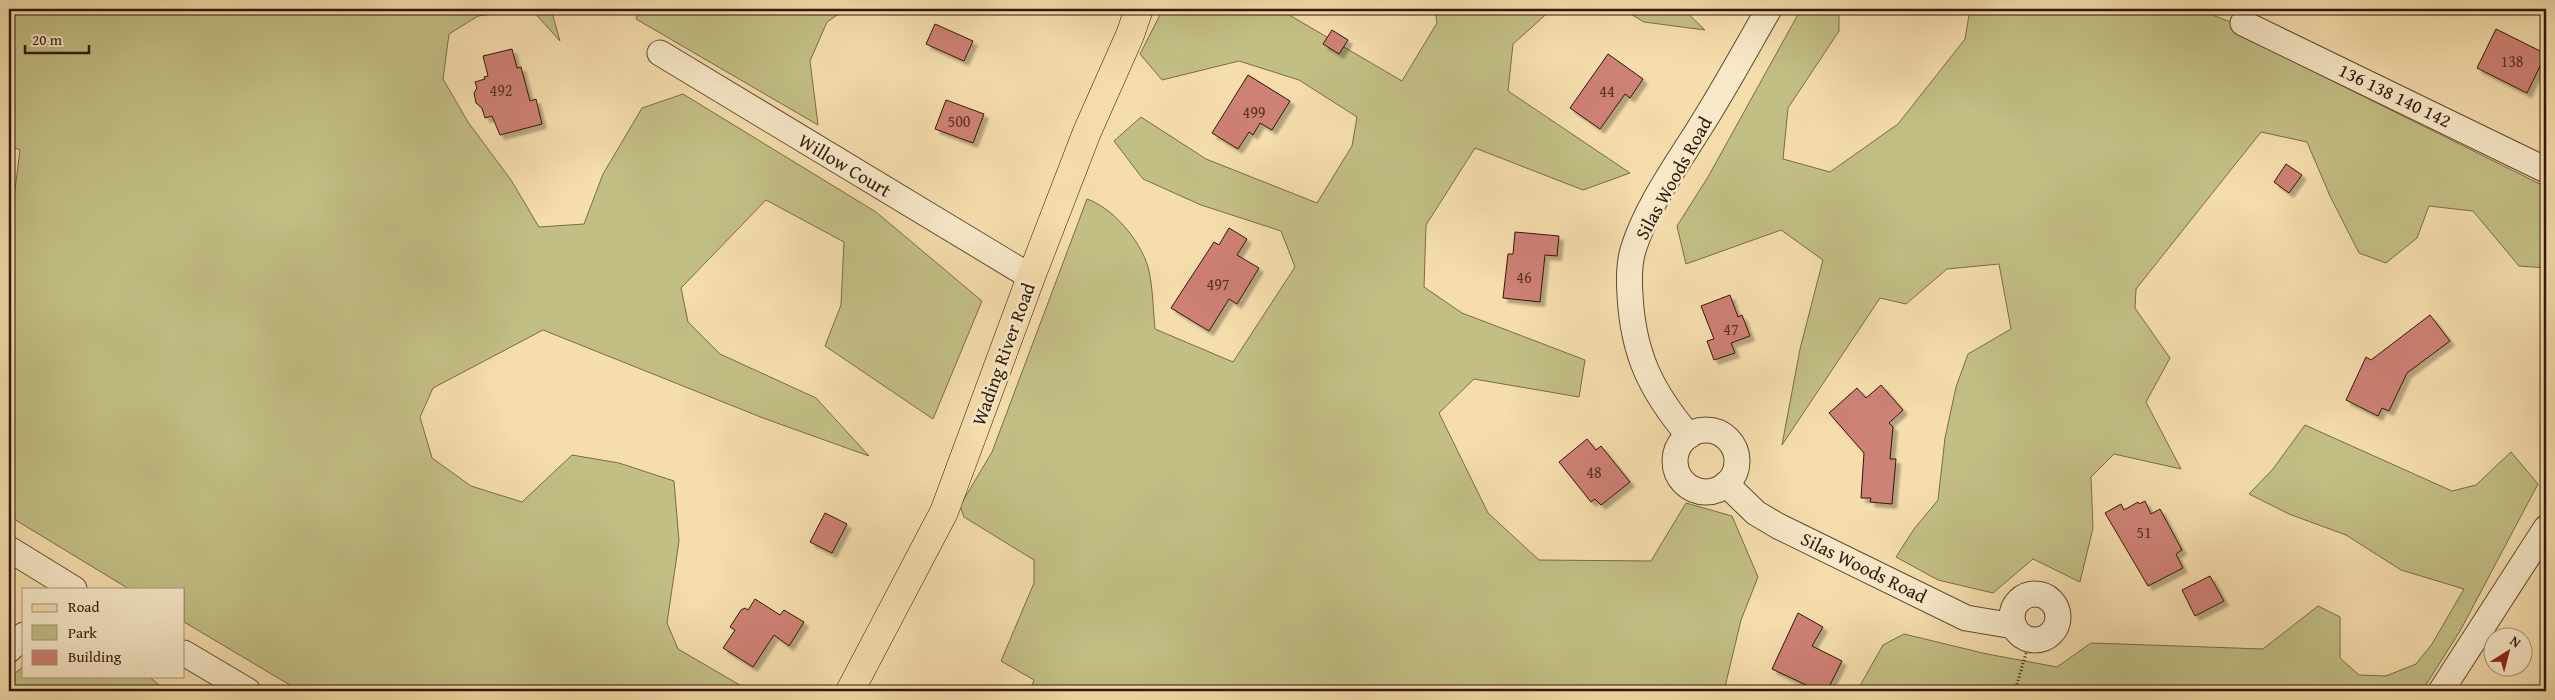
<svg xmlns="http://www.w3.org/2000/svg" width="2555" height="700" font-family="'Gentium Book Plus',serif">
<defs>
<filter id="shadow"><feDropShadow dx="4.5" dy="4.5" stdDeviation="1" flood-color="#0004"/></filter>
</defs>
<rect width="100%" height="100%" fill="#f5ddac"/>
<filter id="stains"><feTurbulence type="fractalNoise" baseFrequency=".004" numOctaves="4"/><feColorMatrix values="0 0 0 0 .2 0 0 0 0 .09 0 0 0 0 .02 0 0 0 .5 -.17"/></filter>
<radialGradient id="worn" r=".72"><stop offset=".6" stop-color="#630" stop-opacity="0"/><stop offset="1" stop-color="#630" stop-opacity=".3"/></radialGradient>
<g fill="#c2bf85" stroke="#7a6b46">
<polygon points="9,9 551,9 560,41 531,9 478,16 449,34 443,79 468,122 511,180 539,227 584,224 603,174 642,108 683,94 876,212 982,301 933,419 825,346 841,305 844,242 766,200 681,288 688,322 720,354 816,398 869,456 763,418 543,330 433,388 420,417 432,458 471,486 522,502 572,455 619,463 674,481 679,541 667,623 678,649 750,691 300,691 184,622 184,589 129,589 9,516 9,204 14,197 20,150 9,146"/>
<polygon points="640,9 846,9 827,22 810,61 818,125 636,19"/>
<path d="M1163,9H1279L1402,81L1437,23L1435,9H1552L1513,44L1508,91L1630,173L1583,190L1475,148L1426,225L1424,287L1462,313L1585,360L1579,397L1474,379L1439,413L1488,513L1539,560L1651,561L1686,503L1732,516L1758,577L1741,620L1724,691H1030L1034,680L1001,661L1034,583V560L964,517L960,506L992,452L1087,199C1113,208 1140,240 1148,267C1153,286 1153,310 1155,329L1233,362L1295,267L1281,231L1201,205L1143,179L1114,141L1141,117L1206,159L1317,203L1352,146L1357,117L1299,80L1239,61L1162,80L1140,54Z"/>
<polygon points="1622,9 1683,9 1705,30 1644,22"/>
<polygon points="1801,9 1839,9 1839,31 1788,108 1783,159 1830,172 1898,124 1965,39 1970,9 2197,9 2269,37 2286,58 2546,187 2546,268 2519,266 2473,211 2429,206 2417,238 2386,263 2359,253 2330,196 2307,142 2261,132 2136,289 2135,308 2170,358 2146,402 2181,469 2114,454 2091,477 2093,528 2080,582 2033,559 1993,593 1938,580 1896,557 1914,529 1938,500 1945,438 1956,387 1968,354 2011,329 1999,264 1947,269 1906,304 1880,298 1782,445 1800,349 1823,260 1781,230 1686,264 1677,226 1708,177"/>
<polygon points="2305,425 2452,491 2476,485 2511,452 2538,484 2460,631 2422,691 1857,691 1883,645 1904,634 1987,654 2057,667 2091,643 2263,649 2318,606 2340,617 2340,658 2359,675 2386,676 2416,664 2432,644 2464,589 2401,570 2346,535 2289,514 2249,494 2273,469"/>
<polygon points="24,666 24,676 148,676 163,688 163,691 9,691 9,678"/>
</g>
<g fill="#ce8174" stroke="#311707" filter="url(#shadow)">
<polygon points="935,24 973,41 964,61 926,44"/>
<polygon points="2496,29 2546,54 2527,93 2477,68"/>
<polygon points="1332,30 1348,40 1339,54 1323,44"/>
<polygon points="512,49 517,68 521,67 530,101 536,99 542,124 500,135 492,116 485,118 482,108 476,103 474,93 477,88 475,82 485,79 484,77 488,76 483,56"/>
<polygon points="1608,54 1643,79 1630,98 1625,94 1600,129 1570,108"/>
<polygon points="1248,75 1290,101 1272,130 1260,123 1253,135 1249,132 1238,149 1212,133"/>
<polygon points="946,100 984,114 973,143 935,129"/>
<polygon points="2286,164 2302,175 2289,193 2274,182"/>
<polygon points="1229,228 1247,239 1237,255 1259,268 1237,304 1229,299 1209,331 1171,308 1214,242 1219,245"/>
<polygon points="1515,232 1559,236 1557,256 1545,255 1540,302 1503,298 1508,254 1513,254"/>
<polygon points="1730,295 1738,317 1742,315 1750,336 1731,343 1735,353 1714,360 1707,341 1714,339 1701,306"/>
<polygon points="2430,315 2450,341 2407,373 2389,411 2382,408 2378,416 2346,400 2366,357 2371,360"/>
<polygon points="1881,385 1903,410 1889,423 1893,427 1890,459 1896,459 1892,504 1870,502 1871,498 1861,498 1864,453 1829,413 1857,388 1866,398"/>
<polygon points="1587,439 1596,450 1601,446 1630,482 1601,505 1595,499 1591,502 1559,462"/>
<polygon points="2145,501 2151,514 2160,509 2182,550 2176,554 2183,568 2148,586 2105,513 2121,504 2124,510 2138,502 2139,504"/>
<polygon points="825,513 847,524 832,553 810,542"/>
<polygon points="2210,576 2224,601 2195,616 2182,590"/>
<polygon points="755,599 780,615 784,610 804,622 789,646 774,635 753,667 723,648 735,630 730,627 741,610 745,608 748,610"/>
<polygon points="1798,613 1823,627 1812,646 1842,661 1827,691 1819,691 1772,669"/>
</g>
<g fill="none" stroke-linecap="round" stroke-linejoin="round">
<g stroke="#624830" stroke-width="27">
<g id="minor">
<polyline points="2243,23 2546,170"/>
<polyline points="660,53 1031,277"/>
<circle cx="1706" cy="461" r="31"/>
<path d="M1689,436C1651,391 1633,354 1630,295C1629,281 1629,264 1633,250C1647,205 1678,163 1702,124C1726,86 1747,47 1769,9"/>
<polyline points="1726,484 1756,513 1778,526 1966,618 2014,626"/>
<polyline points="9,549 74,589"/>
<circle cx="2035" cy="617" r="23"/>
<polyline points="9,650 24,635"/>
<polyline points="184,653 248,691"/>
<polyline points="2441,691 2546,528"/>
</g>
</g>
<g stroke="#311707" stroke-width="29">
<polyline id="major" points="850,691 944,512 1031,277 1087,132 1130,35 1139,9"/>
</g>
<polyline stroke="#311707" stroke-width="3" stroke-dasharray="1 2.5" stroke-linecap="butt" points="2015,691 2029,643"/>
<use href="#minor" stroke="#f8e9c9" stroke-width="25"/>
<use href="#major" stroke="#f5ddac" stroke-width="28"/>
</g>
<g text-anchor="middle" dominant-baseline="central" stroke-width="5" stroke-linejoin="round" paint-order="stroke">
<g font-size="16" fill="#583222">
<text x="2512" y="61">138</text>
<text x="501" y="90">492</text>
<text x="1607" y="91">44</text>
<text x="1254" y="112">499</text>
<text x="959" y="121">500</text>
<text x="1524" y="277">46</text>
<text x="1218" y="284">497</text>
<text x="1731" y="329">47</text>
<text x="1594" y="472">48</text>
<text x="2144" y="532">51</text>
</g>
<g font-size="19" fill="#311707" stroke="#f8e9c9">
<text transform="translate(2395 95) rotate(26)">136 138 140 142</text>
<text transform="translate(845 165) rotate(31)">Willow Court</text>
<text transform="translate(1673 178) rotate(-61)">Silas Woods Road</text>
<text transform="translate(1003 354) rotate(-70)">Wading River Road</text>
<text transform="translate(1864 567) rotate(26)">Silas Woods Road</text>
</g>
</g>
<rect width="2555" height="700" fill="none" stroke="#f5ddac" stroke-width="30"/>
<rect x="10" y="10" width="2535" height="680" fill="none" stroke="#311707" stroke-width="2.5"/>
<rect x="15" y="15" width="2525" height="670" fill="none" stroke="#311707"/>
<rect x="22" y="588" width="162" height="90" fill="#f8e9c9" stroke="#a8957b"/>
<rect x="32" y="604" width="25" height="8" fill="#f5ddac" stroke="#a8957b"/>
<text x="68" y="612" font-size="15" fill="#311707">Road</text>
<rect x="32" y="625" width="25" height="15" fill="#c2bf85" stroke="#a8957b"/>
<text x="68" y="638" font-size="15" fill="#311707">Park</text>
<rect x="32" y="650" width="25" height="15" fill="#ce8174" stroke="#a8957b"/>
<text x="68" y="662" font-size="15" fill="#311707">Building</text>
<g transform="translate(2508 652) rotate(36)"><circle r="24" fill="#f8e9c9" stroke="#a8957b"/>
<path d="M0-4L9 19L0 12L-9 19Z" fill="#8f2418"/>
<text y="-8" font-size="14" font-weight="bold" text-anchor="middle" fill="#311707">N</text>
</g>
<path d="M25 45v8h64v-8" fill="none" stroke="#311707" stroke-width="2.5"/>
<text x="32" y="45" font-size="15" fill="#311707" stroke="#f8e9c9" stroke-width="4" paint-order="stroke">20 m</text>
<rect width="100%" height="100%" filter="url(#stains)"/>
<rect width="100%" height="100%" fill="url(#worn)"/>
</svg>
